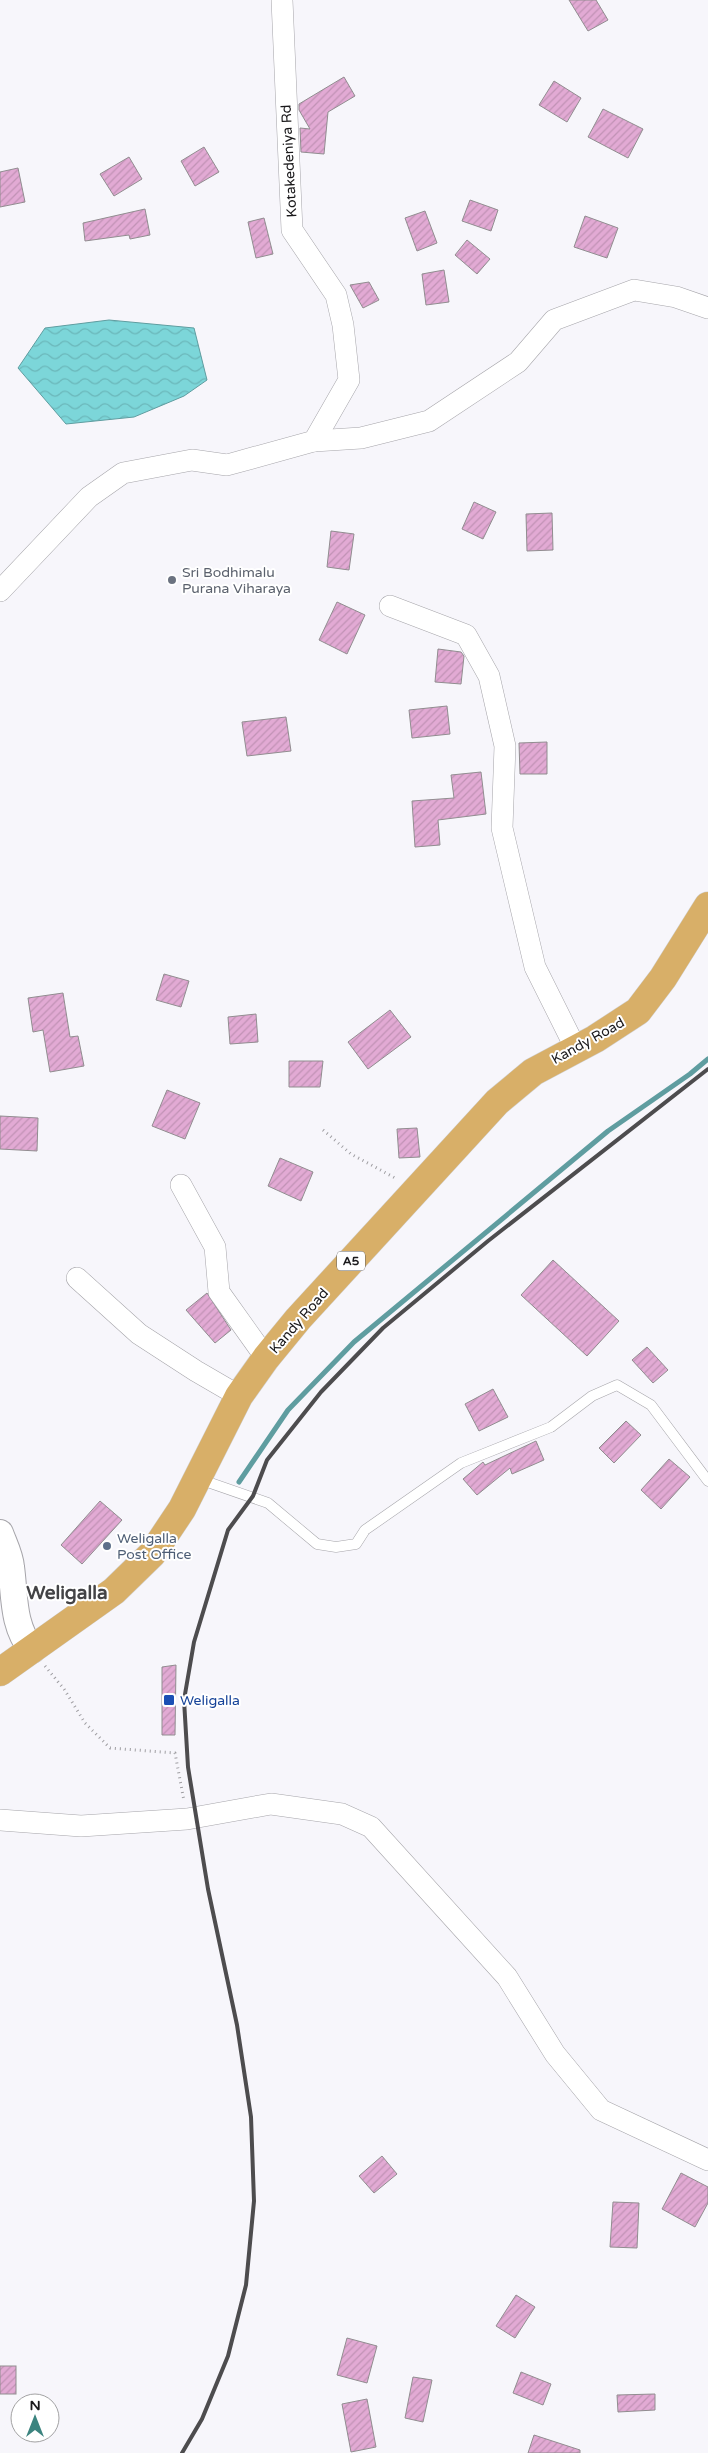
<svg xmlns="http://www.w3.org/2000/svg" width="708" height="2453" font-family="'Varela Round',sans-serif">
<defs>
<pattern id="water-waves" width="16" height="10" patternUnits="userSpaceOnUse" patternTransform="scale(1.25)"><rect width="16" height="10" fill="#7cd6d9"/><path d="M0 5q4-4 8 0t8 0" fill="none" stroke="#6bb7ba"/></pattern>
<pattern id="building-hatch" width="6" height="6" patternUnits="userSpaceOnUse" patternTransform="scale(1.25)"><rect width="6" height="6" fill="#e2aad4"/><path d="M-1 1l2-2M0 6l6-6M5 7l2-2" fill="none" stroke="#c192b5"/></pattern>
</defs>
<rect width="100%" height="100%" fill="#f7f6fb"/>
<polygon fill="url(#water-waves)" stroke="#5f9da0" points="109,320 194,328 207,380 184,396 134,417 66,424 18,368 45,328"/>
<g fill="none" stroke-linecap="round" stroke-linejoin="round">
<polyline stroke="#5f9da0" stroke-width="5" points="239,1482 288,1410 354,1342 608,1131 690,1074 708,1059"/>
</g>
<g fill="url(#building-hatch)" stroke="#918d90">
<polygon points="569,0 596,0 608,20 588,31"/>
<polygon points="344,77 355,96 328,112 324,154 301,152 300,128 310,129 299,110 299,104"/>
<polygon points="554,81 581,98 567,122 539,105"/>
<polygon points="603,109 643,129 628,158 588,137"/>
<polygon points="204,147 219,172 195,186 181,161"/>
<polygon points="129,157 142,179 114,196 100,174"/>
<polygon points="18,168 25,202 0,207 0,172"/>
<polygon points="470,200 498,210 491,231 462,221"/>
<polygon points="145,209 150,235 130,239 129,235 85,241 83,223"/>
<polygon points="425,211 437,243 417,251 405,218"/>
<polygon points="585,216 618,228 607,258 574,247"/>
<polygon points="264,218 273,254 256,258 248,222"/>
<polygon points="467,240 490,259 477,274 455,255"/>
<polygon points="444,270 449,302 426,305 422,274"/>
<polygon points="369,282 379,300 363,308 350,285"/>
<polygon points="474,502 496,512 483,539 462,529"/>
<polygon points="552,513 553,550 527,551 526,514"/>
<polygon points="331,531 354,534 349,570 327,567"/>
<polygon points="337,602 365,615 347,654 319,640"/>
<polygon points="438,649 461,652 464,656 461,684 435,682"/>
<polygon points="447,706 450,734 412,738 409,710"/>
<polygon points="286,717 291,751 247,756 242,722"/>
<polygon points="547,742 547,774 520,774 519,743"/>
<polygon points="481,772 486,814 438,820 440,845 415,847 412,801 454,798 451,775"/>
<polygon points="164,974 189,981 181,1007 156,1000"/>
<polygon points="63,993 70,1037 78,1036 84,1066 50,1072 43,1030 33,1032 28,998"/>
<polygon points="390,1010 411,1037 368,1069 348,1042"/>
<polygon points="256,1014 258,1042 230,1044 228,1017"/>
<polygon points="289,1061 323,1061 320,1087 289,1087"/>
<polygon points="167,1090 200,1103 185,1139 152,1126"/>
<polygon points="0,1116 38,1118 37,1151 0,1149"/>
<polygon points="417,1128 420,1157 399,1158 397,1129"/>
<polygon points="280,1158 313,1172 301,1201 268,1186"/>
<polygon points="553,1260 619,1321 587,1356 521,1295"/>
<polygon points="207,1293 231,1330 215,1343 186,1310"/>
<polygon points="647,1347 668,1370 653,1383 632,1360"/>
<polygon points="493,1389 508,1417 479,1431 465,1404"/>
<polygon points="626,1421 641,1435 614,1463 599,1448"/>
<polygon points="536,1441 544,1460 512,1474 510,1468 477,1495 463,1479 483,1462 485,1465"/>
<polygon points="669,1459 690,1477 661,1509 641,1490"/>
<polygon points="100,1501 122,1520 82,1564 61,1545"/>
<polygon points="176,1665 175,1735 162,1735 162,1667"/>
<polygon points="382,2156 397,2174 374,2193 359,2176"/>
<polygon points="681,2173 708,2187 708,2203 695,2227 662,2209"/>
<polygon points="613,2202 639,2203 637,2248 610,2247"/>
<polygon points="516,2295 535,2307 515,2338 496,2326"/>
<polygon points="347,2338 377,2346 367,2383 337,2375"/>
<rect x="0" y="2366" width="16" height="28"/>
<polygon points="521,2372 551,2384 543,2405 513,2393"/>
<polygon points="413,2377 432,2380 423,2422 405,2418"/>
<polygon points="655,2394 655,2410 618,2412 617,2395"/>
<polygon points="367,2399 376,2447 351,2452 342,2404"/>
<polygon points="534,2435 580,2450 580,2453 528,2453"/>
</g>
<g fill="none" stroke-linecap="round" stroke-linejoin="round">
<g stroke="#a6a5aa" stroke-width="11">
<polyline id="service" points="199,1479 268,1503 317,1544 336,1547 356,1544 365,1530 461,1463 551,1427 592,1396 617,1385 651,1405 708,1481"/>
</g>
<g stroke="#a6a5aa" stroke-width="22">
<g id="minor">
<polyline points="314,441 361,438 429,421 518,362 554,320 634,290 676,297 708,308"/>
<polyline points="0,591 89,497 123,473 192,460 227,465 314,441 349,380 343,325 336,295 292,230 282,0"/>
<polyline points="390,606 466,635 489,676 505,746 502,828 535,967 576,1049"/>
<polyline points="181,1185 215,1247 219,1292 266,1358"/>
<polyline points="77,1278 139,1334 196,1371 239,1396"/>
<polyline points="0,1820 81,1826 187,1819 271,1804 342,1814 371,1827 507,1977 555,2054 601,2110 708,2160"/>
</g>
</g>
<g stroke="#a6a5aa" stroke-width="28">
<path id="tertiary" d="M0,1533C4,1544 10,1555 11,1567C15,1596 12,1625 32,1650"/>
</g>
<g stroke="#d1d1d1" stroke-width="29">
<polyline id="trunk" points="0,1672 114,1591 152,1554 182,1509 239,1396 266,1358 298,1319 497,1102 533,1072 595,1039 638,1011 663,978 708,906"/>
</g>
<g stroke="#9e9da1" stroke-width="3" stroke-dasharray="1 4" stroke-linecap="butt">
<polyline points="323,1130 351,1154 397,1179"/>
<polyline points="45,1666 64,1689 85,1723 110,1748 175,1753 184,1801"/>
</g>
<use href="#service" stroke="#fff" stroke-width="10"/>
<use href="#minor" stroke="#fff" stroke-width="21"/>
<use href="#tertiary" stroke="#fff" stroke-width="26"/>
<use href="#trunk" stroke="#d8af68" stroke-width="28"/>
<polyline stroke="#4d4c4e" stroke-width="4" points="182,2453 202,2419 228,2356 246,2285 254,2201 251,2117 237,2025 208,1889 188,1767 184,1700 194,1642 228,1530 253,1496 267,1460 321,1392 383,1328 488,1241 708,1069"/>
</g>
<circle fill="#6b7280" stroke="#fff" stroke-width="2" cx="172" cy="580" r="5"/>
<circle fill="#5c6f8a" stroke="#fff" stroke-width="2" cx="107" cy="1546" r="5"/>
<rect fill="#1a4fb4" stroke="#fff" stroke-width="2" x="163" y="1694" width="12" height="12" rx="2.5"/>
<g text-anchor="middle" dominant-baseline="central" stroke-width="4" stroke-linejoin="round" paint-order="stroke">
<rect fill="#fff" stroke="#5f5e5f" stroke-width="1" x="337" y="1251.5" width="28" height="19" rx="4"/>
<g font-size="12" font-weight="bold" fill="#1a191b">
<text x="351" y="1261">A5</text>
</g>
<g font-size="14" fill="#1a191b" stroke="#fff">
<text transform="translate(289 161) rotate(-93)">Kotakedeniya Rd</text>
<text transform="translate(588 1041) rotate(-29)">Kandy Road</text>
<text transform="translate(299 1321) rotate(-49)">Kandy Road</text>
</g>
<g font-size="14" fill="#5b616d" stroke="#fff" text-anchor="start">
<text x="182" y="572">Sri Bodhimalu<tspan x="182" dy="16">Purana Viharaya</tspan></text>
</g>
<g font-size="14" fill="#4e5e75" stroke="#fff" text-anchor="start">
<text x="117" y="1538">Weligalla<tspan x="117" dy="16">Post Office</tspan></text>
</g>
<g font-size="14" fill="#164399" stroke="#fff" text-anchor="start">
<text x="180" y="1700">Weligalla</text>
</g>
<g font-size="19" font-weight="bold" fill="#434346" stroke="#fff">
<text x="67" y="1593">Weligalla</text>
</g>
</g>
<g transform="translate(35 2418)"><circle r="24" fill="#ffffff" stroke="#a3a3a4"/>
<path d="M0-4L9 19L0 12L-9 19Z" fill="#3c847f"/>
<text y="-8" font-size="14" font-weight="bold" text-anchor="middle" fill="#1a191b">N</text>
</g>
</svg>
